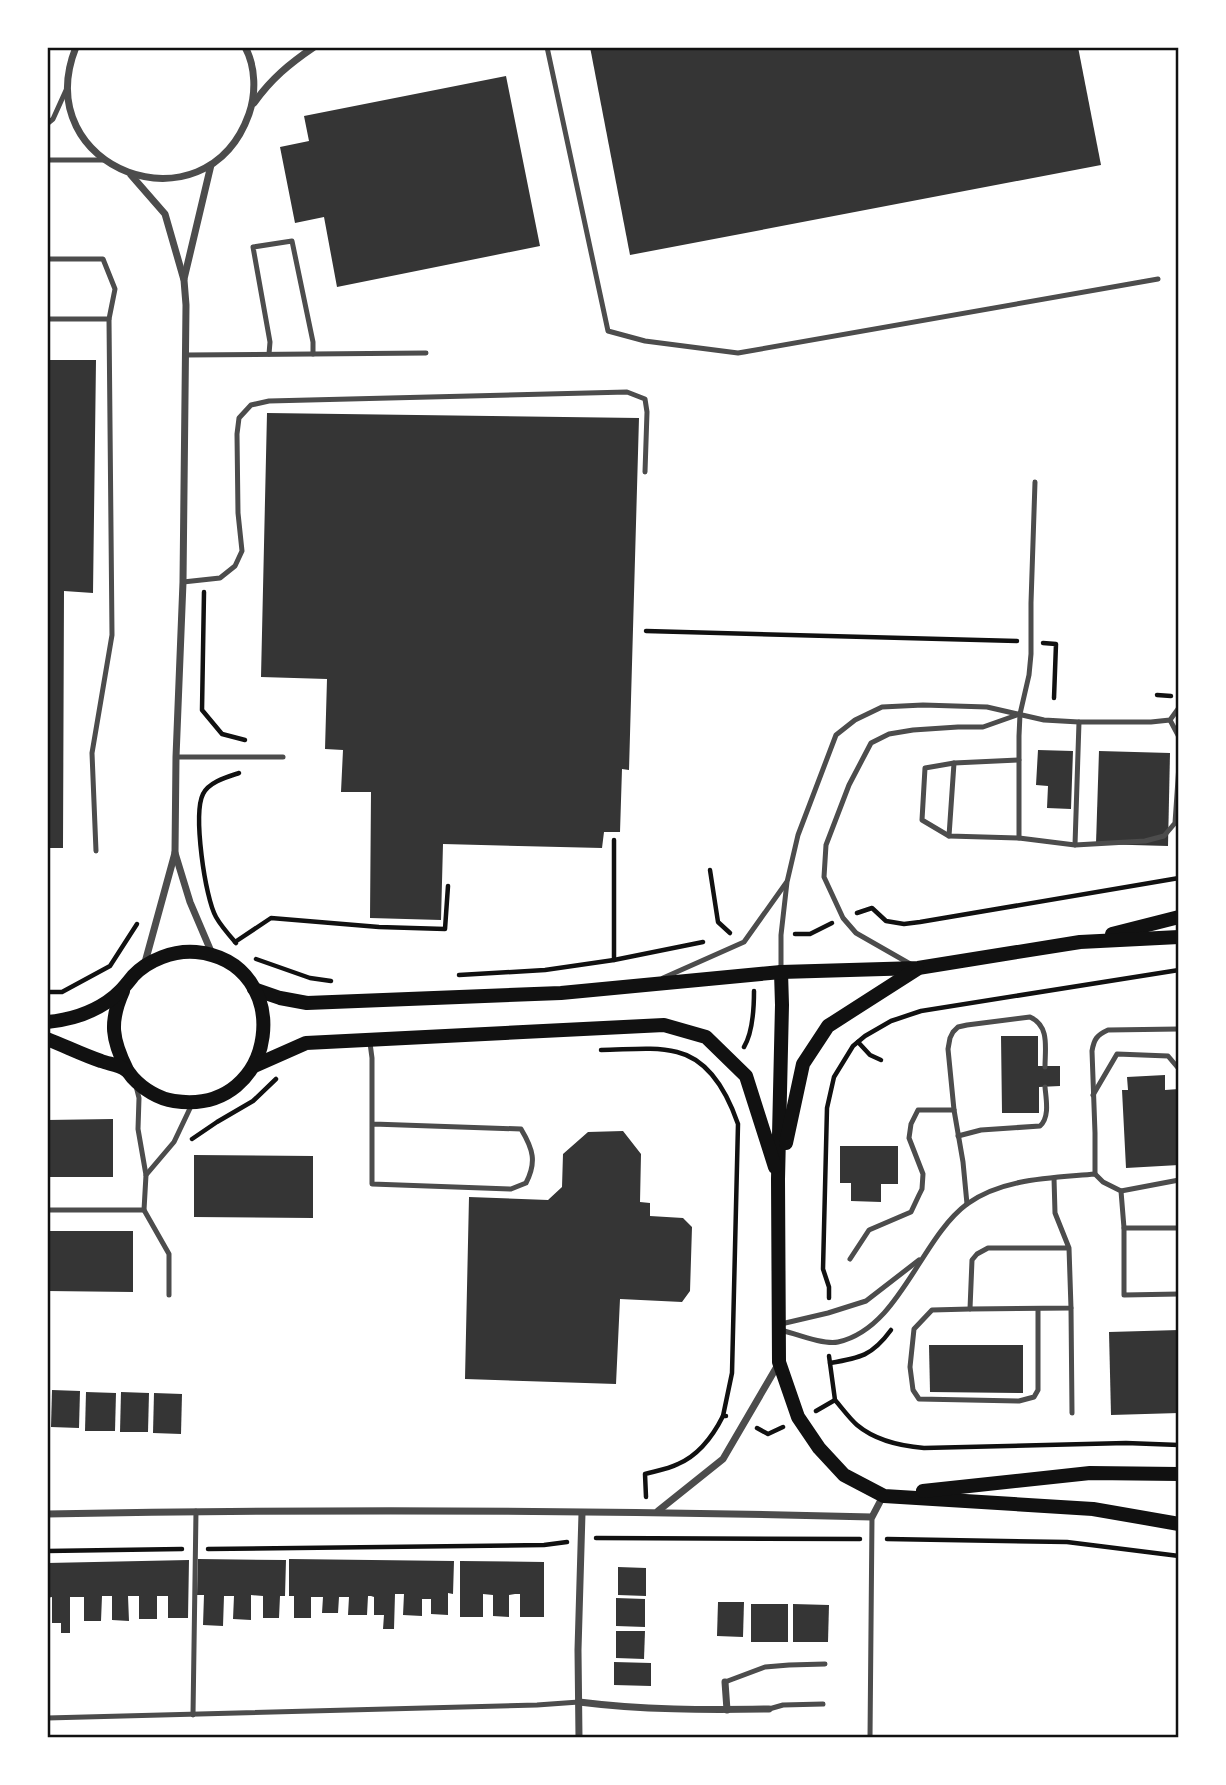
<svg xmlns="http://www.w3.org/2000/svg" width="1226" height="1785" font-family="'Crimson Pro',serif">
<rect width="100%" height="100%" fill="#fff"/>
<g fill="#353535">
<polygon points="590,47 1078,47 1101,165 630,255"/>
<polygon points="506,76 540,246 337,287 324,217 295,223 280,147 309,141 304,116"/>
<polygon points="47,360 96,360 93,593 64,591 63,848 47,848"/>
<polygon points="267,413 639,418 629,770 622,769 620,832 604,832 602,848 443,844 441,920 370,918 371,792 341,792 343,750 325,749 327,679 261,677"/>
<polygon points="1038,750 1073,751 1071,809 1047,808 1048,786 1036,785"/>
<polygon points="1099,751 1170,753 1168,846 1096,844"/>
<polygon points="1001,1036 1038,1036 1038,1066 1060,1066 1060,1086 1039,1087 1039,1113 1002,1113"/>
<polygon points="1165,1075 1165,1090 1179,1089 1179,1165 1126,1168 1122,1090 1128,1090 1127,1077"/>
<polygon points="113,1119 113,1177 47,1177 47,1120"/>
<polygon points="623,1131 641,1154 640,1202 650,1203 650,1216 683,1218 692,1227 690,1291 682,1302 620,1299 616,1384 465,1379 469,1197 548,1200 562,1187 563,1154 588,1132"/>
<polygon points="840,1146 898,1146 898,1184 881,1184 881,1202 851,1201 851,1183 840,1183"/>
<polygon points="194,1155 313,1156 313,1218 194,1217"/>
<polygon points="47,1231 133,1231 133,1292 47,1291"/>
<polygon points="1179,1330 1179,1413 1111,1415 1109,1332"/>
<polygon points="929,1345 1023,1345 1023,1393 930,1392"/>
<polygon points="52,1390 80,1391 79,1428 51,1427"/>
<polygon points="86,1392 116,1393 115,1431 85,1431"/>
<polygon points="121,1392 149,1393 148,1432 120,1432"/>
<polygon points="154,1393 182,1394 181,1434 153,1433"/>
<polygon points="198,1559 286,1560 285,1596 280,1596 279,1618 263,1618 263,1596 251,1595 251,1620 233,1619 234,1596 224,1596 223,1626 203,1625 204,1595 197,1595"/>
<polygon points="289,1559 454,1561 453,1594 448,1593 448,1615 431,1614 431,1599 422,1599 422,1616 403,1615 404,1594 395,1594 394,1629 383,1629 384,1615 374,1615 374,1597 371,1596 368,1596 367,1615 348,1615 349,1597 339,1597 338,1613 322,1613 323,1597 311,1597 311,1618 294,1618 294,1596 289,1596"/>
<polygon points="189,1560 188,1618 168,1618 168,1596 157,1596 157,1619 139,1619 139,1596 128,1596 129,1621 112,1620 112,1596 102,1596 101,1621 84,1621 84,1597 70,1597 70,1633 61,1633 61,1623 52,1623 52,1597 47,1598 47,1563"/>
<polygon points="460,1561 544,1562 544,1617 520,1617 520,1594 515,1594 509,1595 509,1617 493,1616 493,1595 483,1594 483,1617 460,1617"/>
<polygon points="618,1567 646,1568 646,1596 618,1595"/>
<polygon points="616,1598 645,1599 645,1627 616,1626"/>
<polygon points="718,1602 744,1602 743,1637 717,1636"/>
<rect x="751" y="1604" width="37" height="38"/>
<polygon points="793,1604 829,1605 828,1642 793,1642"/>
<polygon points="616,1631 645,1631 644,1659 616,1658"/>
<polygon points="614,1662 651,1663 651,1686 614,1685"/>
</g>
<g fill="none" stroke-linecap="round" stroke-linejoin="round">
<g stroke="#111" stroke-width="4.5">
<polyline points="204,592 202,710 222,734 245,740"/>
<polyline points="646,631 1017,641"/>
<polyline points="1043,643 1056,644 1054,698"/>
<polyline points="1157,695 1171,696"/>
<polyline points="710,870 718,922 730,933"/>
<polyline points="857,913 872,908 886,921 904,924 920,922 1179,878"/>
<polyline points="795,934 810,934 832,923"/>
<polyline points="235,942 271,918 379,927 445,929 448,886"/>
<path d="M236,943C229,935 221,926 216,917C205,898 193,814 203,794C209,782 227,777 239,773"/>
<polyline points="256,959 310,978 331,981"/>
<polyline points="614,960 614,840"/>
<polyline points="459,975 545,970 614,960 703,942"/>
<polyline points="47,992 62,992 110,966 137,924"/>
<polyline points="858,1042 870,1055 881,1060"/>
<path d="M744,1047C753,1032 754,1008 754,991"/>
<path d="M601,1050C626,1050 653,1046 677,1052C711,1060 728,1095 738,1124L732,1373L723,1416"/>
<polyline points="192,1139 217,1122 253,1101 276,1079"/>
<polyline points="829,1298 829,1287 823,1269 827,1108 834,1077 853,1046 865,1036 891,1021 921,1011 1179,970"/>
<polyline points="829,1356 835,1400"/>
<path d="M830,1363C860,1358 872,1356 891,1330"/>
<path d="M816,1411L835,1400C842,1408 849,1418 857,1425C876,1441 900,1446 924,1448L1126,1443L1179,1445"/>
<polyline points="757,1428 768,1434 783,1427"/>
<path d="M646,1497L645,1474C656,1471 668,1469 678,1464C699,1455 713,1436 723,1416H726"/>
<polyline points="596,1538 860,1539"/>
<polyline points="887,1539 1067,1542 1179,1556"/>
<polyline points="208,1549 544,1545 567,1542"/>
<polyline points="47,1551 182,1549"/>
</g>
<g stroke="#4c4c4c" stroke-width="5">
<polyline points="547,47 608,331 645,341 738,353 1158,279"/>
<polyline points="47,124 53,119 67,88"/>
<polyline points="47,160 103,160"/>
<polyline points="47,259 103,259 115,289 109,319 47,319"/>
<polyline points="269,354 270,342 253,247 292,241 313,342 313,354"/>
<polyline points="186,355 426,353"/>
<polyline points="183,582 220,578 235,566 242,551 238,513 237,434 239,418 251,405 269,401 627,392 645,399 647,412 645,472"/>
<polyline points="1170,720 1179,737"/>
<polyline points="176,757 283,757"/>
<polyline points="1019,760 954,763 925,768 922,820 949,836 1019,838 1075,845 1145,841 1164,836 1175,823 1179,765"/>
<polyline points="949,836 954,763"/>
<polyline points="1019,838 1019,736 1020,714 1029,675 1031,654 1031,603 1035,482"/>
<polyline points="1075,845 1079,722"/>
<polyline points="96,851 92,753 112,635 109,319"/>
<polyline points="912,965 856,933 843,918 824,877 826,845 849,785 871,743 889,734 913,730 958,727 983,727 1017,715"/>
<polyline points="781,969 781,935 787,882 798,835 836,735 855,720 882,707 923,705 987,707 1044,720 1079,722 1151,722 1170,720 1178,709 1179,706"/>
<polyline points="663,978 744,942 786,883"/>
<path d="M370,1043L372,1058V1184L511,1189L526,1183C537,1162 533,1149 521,1129L373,1124"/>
<polyline points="136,1086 139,1098 138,1129 146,1175 144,1210 169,1254 169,1295"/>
<polyline points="1093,1095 1117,1054 1168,1056 1179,1069"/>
<path d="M958,1136L981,1130L1040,1126C1050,1117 1046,1099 1045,1087"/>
<path d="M1095,1174V1133L1092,1051C1094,1039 1097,1035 1108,1030L1179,1029"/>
<polyline points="146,1175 174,1142 193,1102"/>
<polyline points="1054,1178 1055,1213 1069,1248 1071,1308 970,1309 972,1260 977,1254 988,1248 1069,1248"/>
<polyline points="1121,1191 1179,1180"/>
<path d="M967,1204L963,1162L954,1110L948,1049L950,1038L953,1032L958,1027L967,1025L1030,1017C1050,1026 1045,1048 1045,1067"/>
<polyline points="47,1210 144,1210"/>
<polyline points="1124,1228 1179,1228"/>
<polyline points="850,1259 869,1230 911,1212 919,1195 922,1189 923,1174 909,1138 911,1124 918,1110 954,1110"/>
<polyline points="1071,1308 1072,1413"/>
<polyline points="970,1309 932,1310 914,1329 910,1367 913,1390 919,1399 1019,1401 1034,1397 1038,1390 1038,1309"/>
<polyline points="781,1324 828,1313 866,1301 919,1260"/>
<path d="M781,1330C796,1334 824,1345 838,1342C900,1328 920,1239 967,1204C1003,1178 1052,1178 1095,1174L1103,1182L1121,1191L1124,1228V1295L1179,1294"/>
<polyline points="725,1682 765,1667 789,1665 825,1664"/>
<polyline points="769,1709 783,1705 823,1704"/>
<polyline points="193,1715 196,1511"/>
<polyline points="47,1718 537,1705 579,1702"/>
<polyline points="870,1738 872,1517"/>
</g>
<g stroke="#4c4c4c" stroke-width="7">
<path d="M76,47C27,170 206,235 249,114C256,94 256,67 245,47"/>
<path d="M254,103C271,79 289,64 314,47"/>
<polyline points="131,175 165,214 184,280 186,305 183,582 176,757 175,853 144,966"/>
<polyline points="184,279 211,165"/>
<polyline points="175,853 190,902 213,956"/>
<polyline points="658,1511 723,1459 779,1363"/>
<path d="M47,1514C322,1509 597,1510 872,1517L883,1496"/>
<polyline points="725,1682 727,1710"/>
<path d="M579,1702C642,1710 706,1710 769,1709"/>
<polyline points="579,1738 578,1650 582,1513"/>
</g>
<g stroke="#111" stroke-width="14">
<polyline points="1112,934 1179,917"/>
<polyline points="781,972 782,1005 778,1179 779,1362 798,1417 819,1448 844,1475 884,1496 1093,1509 1179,1524"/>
<polyline points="254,989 280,998 307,1003 561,993 781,972 918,968 1080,942 1179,937"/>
<path d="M123,991C109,1022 112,1040 127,1070"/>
<path d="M47,1022C69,1020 89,1014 107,1002C118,995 125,986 133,976C148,960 174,950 196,952C297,962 280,1117 174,1101C159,1099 143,1089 133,1078C132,1077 127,1070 126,1070C120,1065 109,1064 101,1061C83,1055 65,1046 47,1039"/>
<polyline points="254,1066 306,1043 664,1025 706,1037 746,1076 775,1167"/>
<polyline points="786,1143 803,1064 828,1026 917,969"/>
<polyline points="923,1491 1090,1473 1179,1474"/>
</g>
</g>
<rect width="1226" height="1785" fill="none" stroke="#ffffff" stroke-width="98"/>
<rect x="49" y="49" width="1128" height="1687" fill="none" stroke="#111" stroke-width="2.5"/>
</svg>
